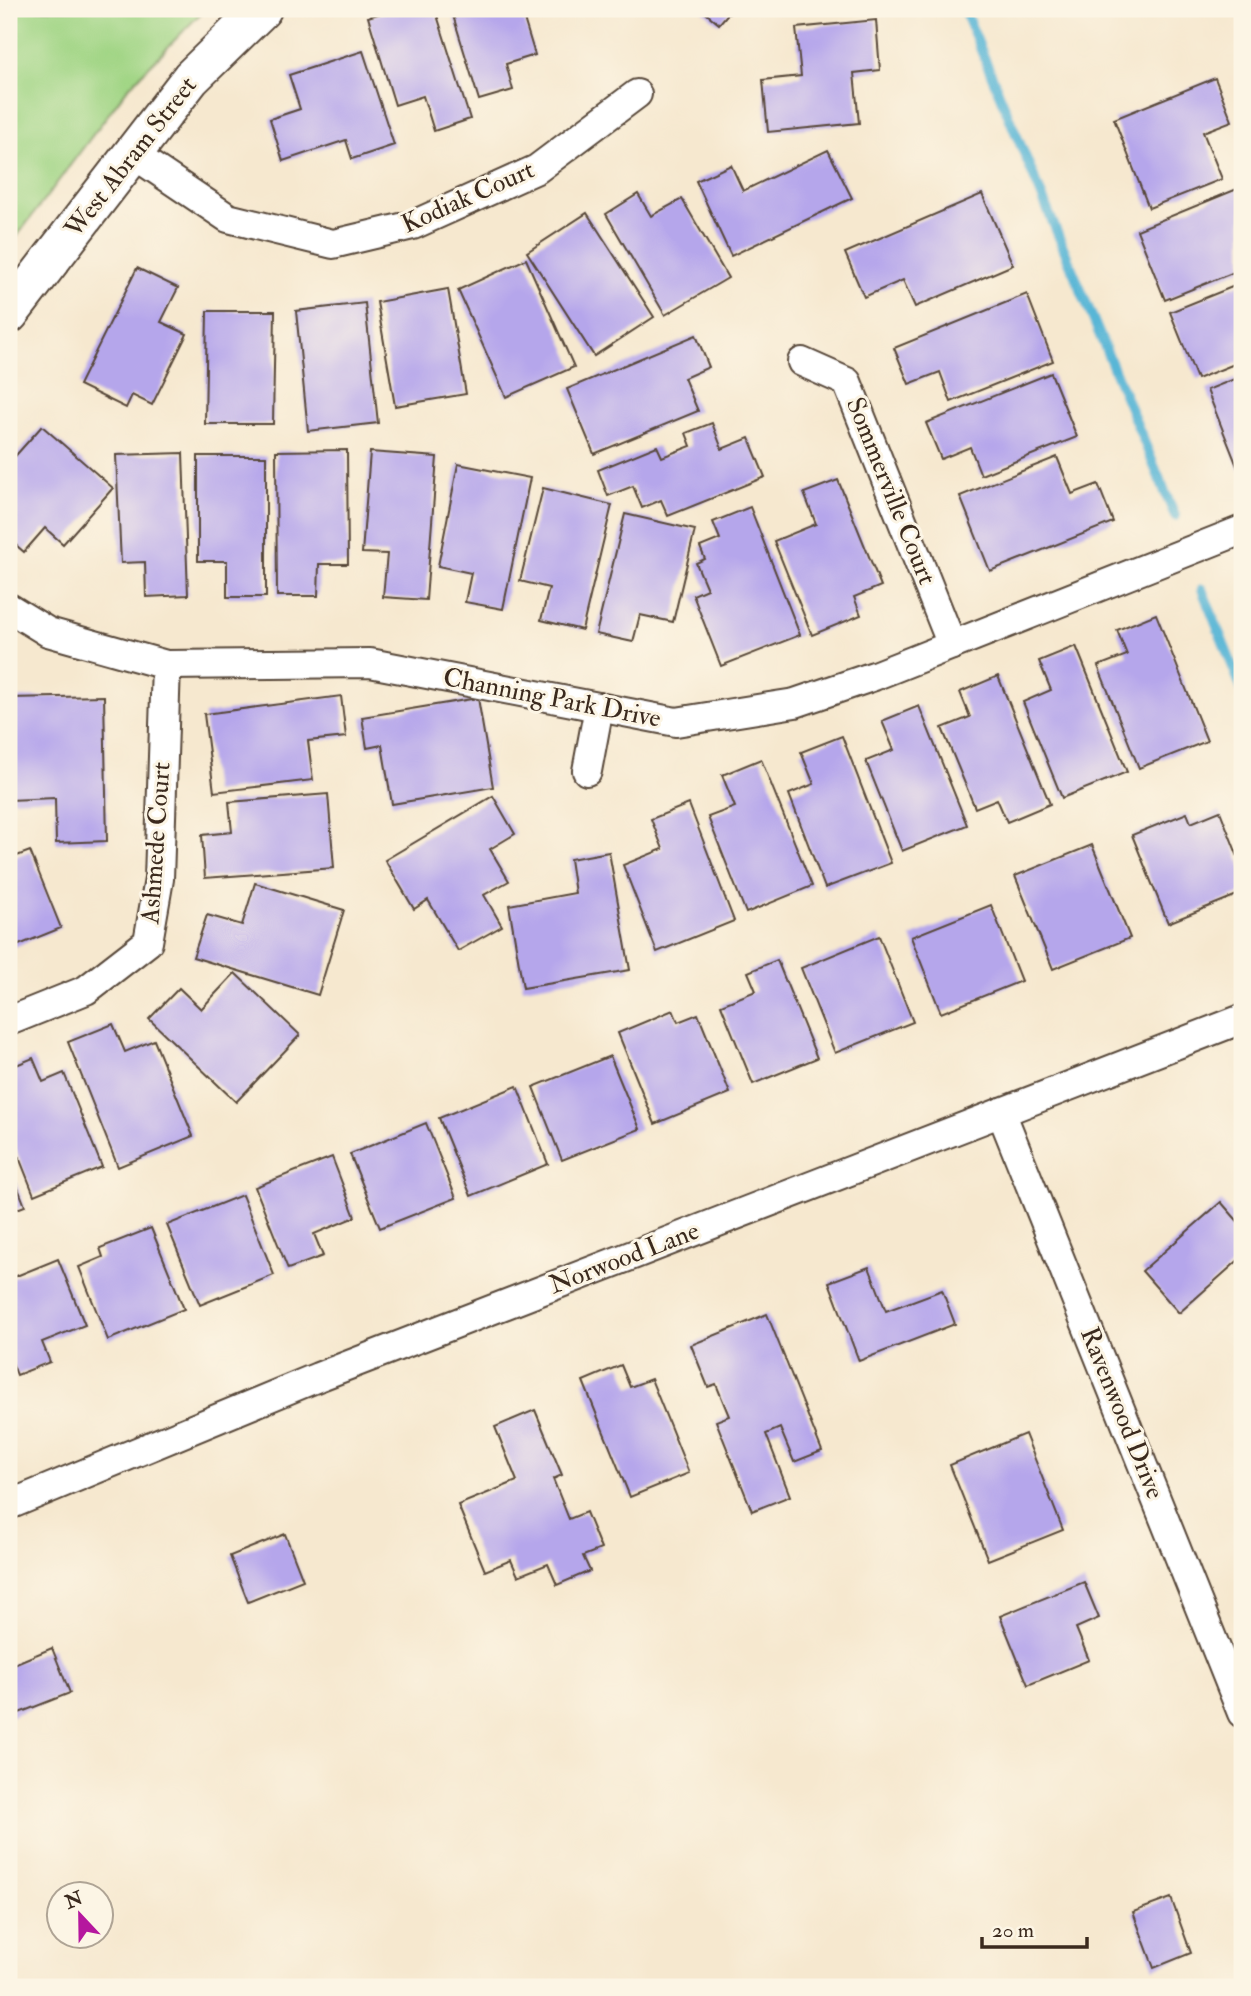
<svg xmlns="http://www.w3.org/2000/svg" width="1251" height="1996" font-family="'IM FELL Double Pica',serif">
<rect width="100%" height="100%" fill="#fcf5e5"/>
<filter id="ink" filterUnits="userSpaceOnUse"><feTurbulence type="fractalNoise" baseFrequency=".0143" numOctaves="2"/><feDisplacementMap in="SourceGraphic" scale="14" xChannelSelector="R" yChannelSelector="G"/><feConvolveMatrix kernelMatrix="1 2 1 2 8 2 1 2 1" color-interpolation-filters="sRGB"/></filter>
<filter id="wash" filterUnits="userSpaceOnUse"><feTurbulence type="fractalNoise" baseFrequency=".00686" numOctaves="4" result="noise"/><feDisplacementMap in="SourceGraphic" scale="28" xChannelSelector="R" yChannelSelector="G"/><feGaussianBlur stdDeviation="1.57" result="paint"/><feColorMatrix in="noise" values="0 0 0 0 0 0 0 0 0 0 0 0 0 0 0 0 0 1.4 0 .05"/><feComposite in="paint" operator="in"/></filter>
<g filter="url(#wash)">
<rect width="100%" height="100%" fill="#f6e8cf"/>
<polygon fill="#a1d585" stroke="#6e8052" stroke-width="2" points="9,9 205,9 128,88 9,247"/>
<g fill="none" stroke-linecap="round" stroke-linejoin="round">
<g stroke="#58b6d6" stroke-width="10">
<polyline points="964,9 1175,516"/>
<polyline points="1202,589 1242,690"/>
</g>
</g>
<g id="blocks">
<g fill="#b5a6eb">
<polygon points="394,9 435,9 470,119 434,131 423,96 395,105 368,17"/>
<polygon points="451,9 521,9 535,55 506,64 513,90 479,100"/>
<polygon points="536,9 567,9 539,18"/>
<polygon points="701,9 732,9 719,24"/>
<polygon points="876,20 880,70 854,73 859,123 768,132 763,80 801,76 796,28"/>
<polygon points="363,51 394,145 352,159 346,140 283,161 270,119 300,109 289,75"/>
<polygon points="1215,78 1232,121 1203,132 1222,179 1149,208 1114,119"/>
<polygon points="828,150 852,198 731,256 696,181 731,165 743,191"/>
<polygon points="1242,187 1242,269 1165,300 1137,230"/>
<polygon points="638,194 651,216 682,199 728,278 665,315 606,214"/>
<polygon points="982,194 1013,265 915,307 903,280 864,297 845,253"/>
<polygon points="587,213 654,317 594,356 527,252"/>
<polygon points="526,259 574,367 506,397 458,290"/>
<polygon points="137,268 178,288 161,322 187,334 152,405 132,395 126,408 79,385"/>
<polygon points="1242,283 1242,361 1197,379 1170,312"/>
<polygon points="448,289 466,394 395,406 377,302"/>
<polygon points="1027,294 1053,361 951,402 940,372 909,384 894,348"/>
<polygon points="365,303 378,423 308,431 296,311"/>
<polygon points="207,311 275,311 273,424 205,424"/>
<polygon points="696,335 709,367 684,378 698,411 594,454 567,389"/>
<polygon points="1051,373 1077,437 981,475 970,447 941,459 926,423"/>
<polygon points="1242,376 1242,469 1239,471 1207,390"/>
<polygon points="712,423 722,449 749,438 765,477 668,516 661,500 642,508 633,486 608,496 598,470 657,446 662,457 691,446 686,433"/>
<polygon points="42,426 113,488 63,544 45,528 24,552 9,539 9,463"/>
<polygon points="347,450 348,564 319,564 318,596 277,596 276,451"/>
<polygon points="370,452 437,457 426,600 383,597 387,554 362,553"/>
<polygon points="183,453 188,595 146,597 145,562 121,563 116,455"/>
<polygon points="198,456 266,456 266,597 227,597 227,561 198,561"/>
<polygon points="1057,457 1072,494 1098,484 1113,522 990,571 960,496"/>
<polygon points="458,464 530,478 503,609 465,602 471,573 438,566"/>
<polygon points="838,480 881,586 854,597 861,615 812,635 774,541 816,524 804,493"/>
<polygon points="543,488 612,505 582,630 541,620 549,588 520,581"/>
<polygon points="750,507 800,635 721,666 693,595 707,589 696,563 705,559 700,547 720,539 713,522"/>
<polygon points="625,514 695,530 673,622 640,615 633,642 596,634"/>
<polygon points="1156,614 1207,741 1139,768 1098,666 1127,655 1117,630"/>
<polygon points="1076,646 1127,772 1062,798 1023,702 1051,690 1039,661"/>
<polygon points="998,676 1050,804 1007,822 997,799 975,808 942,728 970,717 960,692"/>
<polygon points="104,696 107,841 56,843 55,798 9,800 9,698"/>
<polygon points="341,696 346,737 308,741 313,780 214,792 204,714"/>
<polygon points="478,698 493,787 392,804 382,745 367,748 362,717"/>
<polygon points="919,706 967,825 902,851 866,761 894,750 882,721"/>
<polygon points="842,736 891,863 825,888 789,794 814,784 801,752"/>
<polygon points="761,759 812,886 746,913 708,817 735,807 722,775"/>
<polygon points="328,794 334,868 205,878 202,835 232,832 229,802"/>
<polygon points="493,796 515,834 490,849 509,881 484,895 502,926 458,951 428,900 414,909 385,860"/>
<polygon points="689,804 734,921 657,952 623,865 663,849 651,819"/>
<polygon points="1220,811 1242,867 1242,893 1168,923 1132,835 1187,813 1191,823"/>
<polygon points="1092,845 1130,938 1053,969 1015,876"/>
<polygon points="30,851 61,928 9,949 9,859"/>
<polygon points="609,852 630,970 523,988 509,905 575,893 570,859"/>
<polygon points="255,883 344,910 318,995 193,957 207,915 242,925"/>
<polygon points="991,905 1021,981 941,1013 911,937"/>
<polygon points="879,936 913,1022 835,1053 801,968"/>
<polygon points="777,960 817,1058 753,1084 721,1005 756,991 748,972"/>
<polygon points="235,973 300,1035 236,1102 149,1019 179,988 201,1009"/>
<polygon points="673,1010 678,1022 698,1014 730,1093 655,1124 618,1033"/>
<polygon points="113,1024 125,1052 154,1040 193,1136 118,1167 68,1042"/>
<polygon points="610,1056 640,1129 562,1160 533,1087"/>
<polygon points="33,1058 43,1082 64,1073 102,1167 34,1195 9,1132 9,1068"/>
<polygon points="517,1086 548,1164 471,1196 439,1118"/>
<polygon points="426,1123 456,1198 380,1228 350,1154"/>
<polygon points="332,1157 355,1217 314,1234 323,1256 288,1269 255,1187"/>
<polygon points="9,1165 25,1206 9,1212"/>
<polygon points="242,1195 274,1275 200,1305 167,1225"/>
<polygon points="1221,1202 1242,1226 1242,1257 1179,1313 1142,1271"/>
<polygon points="151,1228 184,1309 108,1340 79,1267 103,1257 100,1248"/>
<polygon points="58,1259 85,1325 42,1342 50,1362 17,1375 9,1355 9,1279"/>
<polygon points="869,1267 886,1311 942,1290 955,1324 859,1361 829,1282"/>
<polygon points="767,1314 822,1451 794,1462 780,1428 766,1434 790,1496 752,1511 716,1421 729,1416 716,1384 708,1387 691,1345"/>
<polygon points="621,1365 630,1387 651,1379 689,1473 630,1497 583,1381"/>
<polygon points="535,1410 562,1475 553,1479 569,1519 586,1512 601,1549 583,1556 590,1571 557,1585 548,1564 518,1576 511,1560 485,1571 458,1505 517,1481 495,1427"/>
<polygon points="1025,1434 1063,1530 988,1560 950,1465"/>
<polygon points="285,1534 303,1580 248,1602 230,1556"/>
<polygon points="1084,1582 1099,1618 1076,1628 1089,1660 1028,1685 1000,1616"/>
<polygon points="52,1648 70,1693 9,1717 9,1666"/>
<polygon points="1171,1898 1191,1953 1154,1968 1133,1912"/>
</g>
</g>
</g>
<g filter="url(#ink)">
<use href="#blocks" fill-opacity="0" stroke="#574639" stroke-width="2"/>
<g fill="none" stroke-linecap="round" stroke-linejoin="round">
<g stroke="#574639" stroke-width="32">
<g id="street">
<polyline points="133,154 228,218 333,244 413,225 537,169 637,94"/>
<polyline points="802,362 847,382 952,645"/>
<polyline points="9,608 48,632 166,665 370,663 676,722 795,703 874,676 1242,530"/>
<polyline points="587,771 599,707"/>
<polyline points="9,1021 86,990 148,942 159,879 166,665"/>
<polyline points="1001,1112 1242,1713"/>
<polyline points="9,1505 318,1377 1242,1019"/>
</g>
</g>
<g stroke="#574639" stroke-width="42">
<polyline id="secondary" points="9,314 191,78 262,9"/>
</g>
<use href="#street" stroke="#fff" stroke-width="28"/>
<use href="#secondary" stroke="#fff" stroke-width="38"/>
</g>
</g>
<g text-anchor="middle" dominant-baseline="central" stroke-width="6" stroke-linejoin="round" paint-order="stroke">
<g font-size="26" fill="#3b2a1e" stroke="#fcf5e5">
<text transform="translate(131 157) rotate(-52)">West Abram Street</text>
<text transform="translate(468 197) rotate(-24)">Kodiak Court</text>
<text transform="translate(891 491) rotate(68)">Sommerville Court</text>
<text transform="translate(552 698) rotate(11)">Channing Park Drive</text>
<text transform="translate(156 843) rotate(-86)">Ashmede Court</text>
<text transform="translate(624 1258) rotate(-21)">Norwood Lane</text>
<text transform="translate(1122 1413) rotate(68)">Ravenwood Drive</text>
</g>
</g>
<rect width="1251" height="1996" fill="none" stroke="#fcf5e5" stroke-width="35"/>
<g transform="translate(80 1915) rotate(338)"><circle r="33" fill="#fcf5e5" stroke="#afa495" stroke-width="2"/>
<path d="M0-5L12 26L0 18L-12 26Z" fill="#b5179e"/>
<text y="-10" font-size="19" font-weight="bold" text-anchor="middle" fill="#3b2a1e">N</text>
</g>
<path d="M982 1937v10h105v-10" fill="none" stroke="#3b2a1e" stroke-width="3.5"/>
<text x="992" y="1937" font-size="21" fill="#3b2a1e" stroke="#fcf5e5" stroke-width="5" paint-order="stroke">20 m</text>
</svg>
